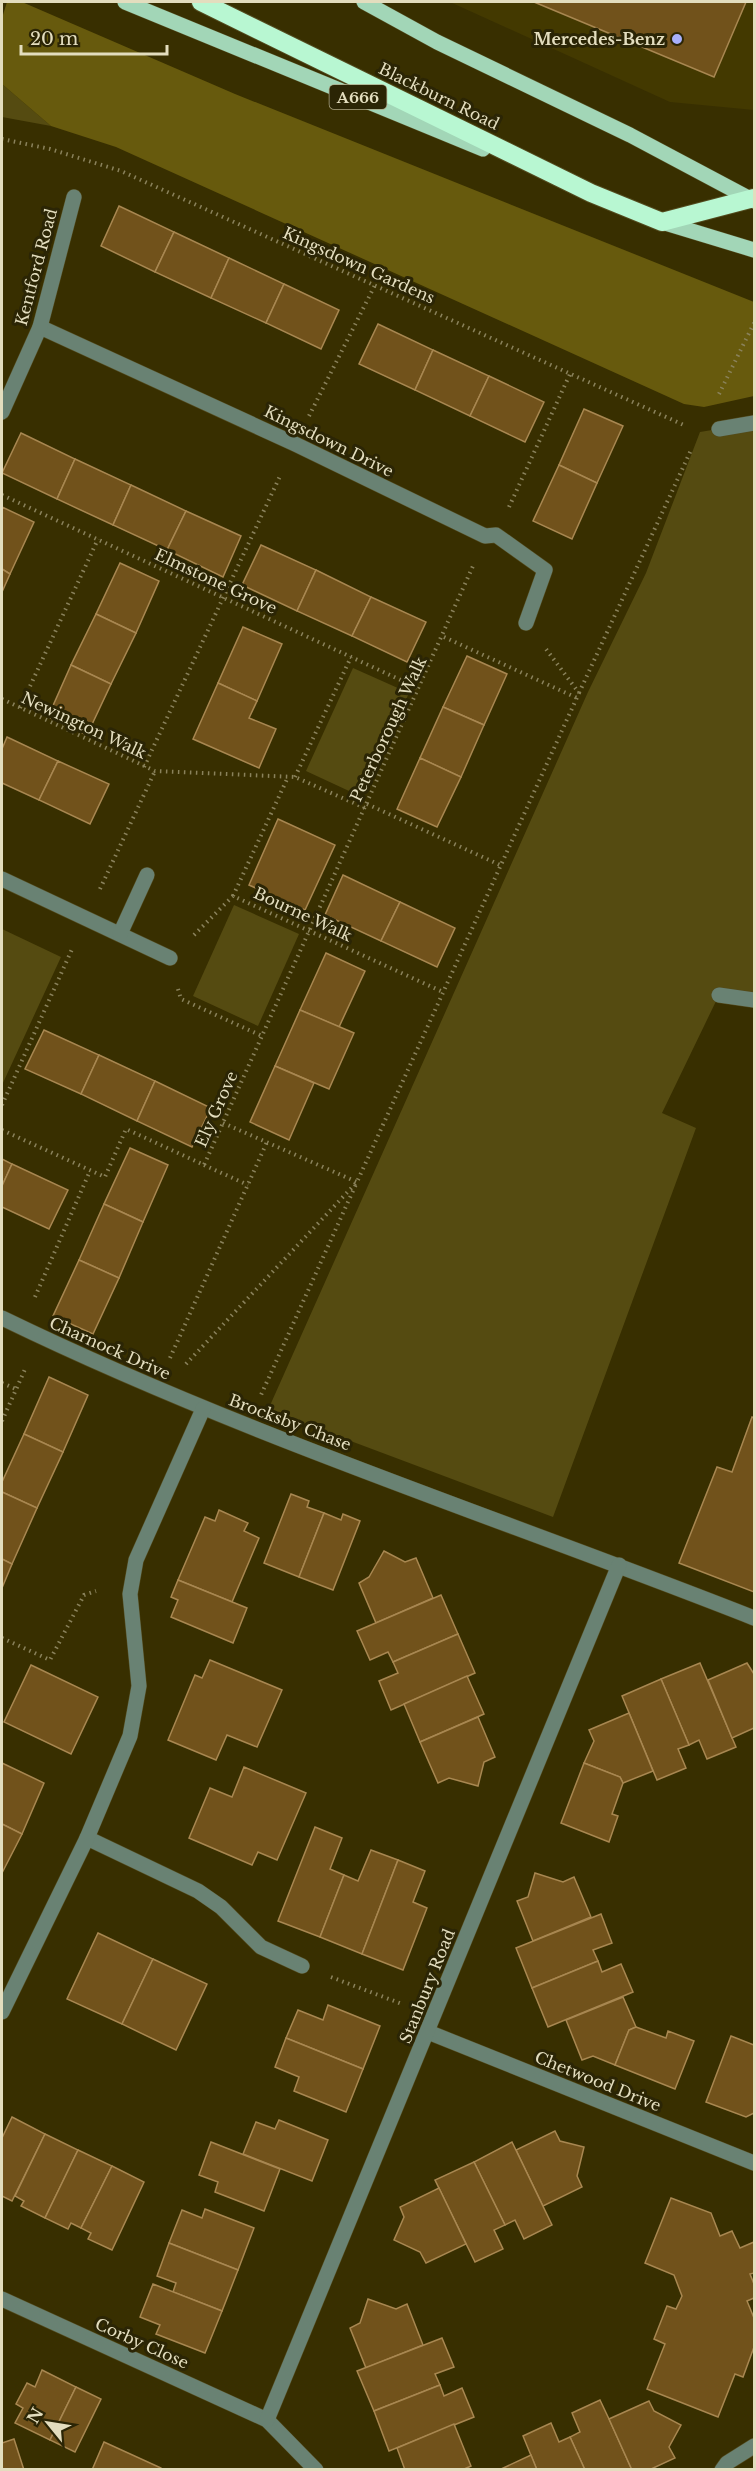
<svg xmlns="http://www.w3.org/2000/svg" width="756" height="2471" font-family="'Libre Baskerville',serif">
<rect width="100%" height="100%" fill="#382f00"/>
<polygon fill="#433900" points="450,2 754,2 754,110 670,102"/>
<g fill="#554b11">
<polygon points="2,84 51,126 2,117"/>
<polygon points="754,423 754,1000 719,995 662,1113 696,1128 553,1517 268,1410 588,692 646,573 700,432"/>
<polygon points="353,668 409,693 362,797 306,771"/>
<polygon points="234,905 299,934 258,1026 193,996"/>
<polygon points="2,929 61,957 2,1085"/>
</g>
<polygon fill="#675a0d" points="7,2 22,2 235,94 754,302 754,396 704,407 684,404 116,147 51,126 2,84 2,18"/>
<g fill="#71521b" stroke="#a88751" stroke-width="1.5">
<polygon points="534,2 746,2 714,77"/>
<polygon points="119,206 174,232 155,272 101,246"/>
<polygon points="174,232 229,258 211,298 155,272"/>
<polygon points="229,258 284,284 266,323 211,298"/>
<polygon points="284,284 339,310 321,349 266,323"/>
<polygon points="378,324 433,350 415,390 359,364"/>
<polygon points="433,350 489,376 470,416 415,390"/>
<polygon points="489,376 544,402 525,442 470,416"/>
<polygon points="584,409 623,426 597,483 559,465"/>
<polygon points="21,433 75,459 57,499 2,473"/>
<polygon points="75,459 131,485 113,525 57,499"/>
<polygon points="559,465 597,483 572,539 533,521"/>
<polygon points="131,485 186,511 167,550 113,525"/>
<polygon points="2,507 34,522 10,574 2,569"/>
<polygon points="186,511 241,536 223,577 167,550"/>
<polygon points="261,545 316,570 297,611 242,585"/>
<polygon points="120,563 159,581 136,633 96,614"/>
<polygon points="2,569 10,574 2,592"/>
<polygon points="316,570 371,597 352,636 297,611"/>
<polygon points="371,597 426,622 407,662 352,636"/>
<polygon points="96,614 136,633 111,684 71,665"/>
<polygon points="243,627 282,644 257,701 218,683"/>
<polygon points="467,656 507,674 484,725 443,707"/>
<polygon points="71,665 111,684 87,735 48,717"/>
<polygon points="218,683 257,701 249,718 276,729 259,768 193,739"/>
<polygon points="443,707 484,725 461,777 420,758"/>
<polygon points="7,737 58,761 39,800 2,783 2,749"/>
<polygon points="420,758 461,777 437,827 397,809"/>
<polygon points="58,761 109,784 90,824 39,800"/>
<polygon points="278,819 335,845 305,910 249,885"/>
<polygon points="343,875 400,902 381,941 325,915"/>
<polygon points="400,902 455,928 437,967 381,941"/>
<polygon points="326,953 365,971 339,1027 300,1010"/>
<polygon points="300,1010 354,1033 329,1089 275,1066"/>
<polygon points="44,1030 99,1055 81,1094 25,1069"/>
<polygon points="99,1055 155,1081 137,1121 81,1094"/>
<polygon points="275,1066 314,1083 289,1140 250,1122"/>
<polygon points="155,1081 211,1108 192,1147 137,1121"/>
<polygon points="130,1148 168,1165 143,1222 104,1204"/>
<polygon points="2,1159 12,1164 2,1186"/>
<polygon points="12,1164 68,1190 49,1229 2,1207 2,1186"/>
<polygon points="104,1204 143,1222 119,1278 79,1260"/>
<polygon points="79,1260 119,1278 93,1334 53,1316"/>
<polygon points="49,1377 88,1395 63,1452 24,1434"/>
<polygon points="752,1417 754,1418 754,1592 679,1563 717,1467 732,1472"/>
<polygon points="24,1434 63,1452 37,1508 2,1492 2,1482"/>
<polygon points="2,1492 37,1508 12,1564 2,1559"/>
<polygon points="291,1494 309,1501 307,1507 324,1513 299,1577 264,1563"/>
<polygon points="219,1510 248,1523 244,1531 259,1538 232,1602 178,1580 205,1517 215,1521"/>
<polygon points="324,1513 341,1520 343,1514 360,1521 333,1590 299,1577"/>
<polygon points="384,1551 405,1562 416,1558 433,1598 376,1623 359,1583 369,1577"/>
<polygon points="2,1559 12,1564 2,1588"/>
<polygon points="178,1580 247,1608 233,1643 171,1617 178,1600 171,1597"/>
<polygon points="441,1595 458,1634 393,1662 388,1652 370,1660 357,1631"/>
<polygon points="458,1634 475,1673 391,1710 379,1681 398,1673 393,1662"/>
<polygon points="210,1660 282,1690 257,1747 227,1735 216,1760 168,1740 195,1675 202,1678"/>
<polygon points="700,1663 736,1747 707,1759 699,1740 689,1745 661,1679"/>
<polygon points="747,1663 754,1674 754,1728 732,1738 708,1680"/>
<polygon points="31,1665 98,1697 71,1754 4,1722"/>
<polygon points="467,1676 484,1714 420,1742 404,1704"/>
<polygon points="661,1679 689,1745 678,1749 686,1768 657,1780 622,1696"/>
<polygon points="629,1713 653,1771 623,1783 620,1777 584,1763 594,1741 589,1730"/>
<polygon points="478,1717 495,1757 484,1762 478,1786 449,1778 438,1783 420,1742"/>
<polygon points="2,1763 44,1783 22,1834 2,1824"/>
<polygon points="584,1763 620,1777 623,1783 612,1814 618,1816 609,1842 561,1823"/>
<polygon points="244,1767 306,1793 277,1860 258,1852 252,1865 189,1838 210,1788 232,1797"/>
<polygon points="2,1824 22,1834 2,1873"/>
<polygon points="315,1827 342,1838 330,1869 344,1875 320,1937 278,1921"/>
<polygon points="371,1850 398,1860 362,1954 320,1937 344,1875 358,1881"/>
<polygon points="398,1860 425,1871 413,1902 427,1908 403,1970 362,1954"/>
<polygon points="535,1873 563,1882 574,1877 591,1917 533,1941 517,1901 528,1897"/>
<polygon points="601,1914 612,1943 593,1950 598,1961 532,1988 516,1948"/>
<polygon points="98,1933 153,1959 122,2024 67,1999"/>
<polygon points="153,1959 207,1984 176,2050 122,2024"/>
<polygon points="598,1961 602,1972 621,1964 633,1992 548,2027 532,1988"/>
<polygon points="623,1997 636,2027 629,2030 615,2065 593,2056 582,2060 566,2020"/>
<polygon points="328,2005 380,2026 363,2069 286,2038 298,2010 323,2020"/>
<polygon points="636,2027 666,2038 668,2031 694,2041 675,2089 615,2065 629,2030"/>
<polygon points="731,2036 754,2045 754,2113 746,2117 706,2102"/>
<polygon points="286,2038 363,2069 346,2112 294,2091 299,2077 275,2067"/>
<polygon points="12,2117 45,2134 12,2201 2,2196 2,2138"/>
<polygon points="279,2120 328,2140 312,2181 243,2154 256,2122 275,2129"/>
<polygon points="555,2131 560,2141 584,2147 577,2176 582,2187 543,2206 516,2150"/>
<polygon points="45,2134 78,2150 45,2218 21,2206 24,2201 15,2196"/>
<polygon points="211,2142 280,2169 264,2211 215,2192 218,2182 199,2175"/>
<polygon points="512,2142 552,2225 524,2239 515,2220 505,2225 474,2162"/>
<polygon points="78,2150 112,2166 81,2228 71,2223 68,2229 45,2218"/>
<polygon points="474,2162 505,2225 494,2230 503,2249 475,2262 435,2180"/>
<polygon points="112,2166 144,2182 112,2250 88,2239 91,2233 81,2228"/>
<polygon points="439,2188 466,2244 426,2263 420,2252 394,2240 404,2217 400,2207"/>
<polygon points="671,2198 711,2213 720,2236 732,2231 740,2248 754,2242 754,2273 750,2274 754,2284 754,2298 747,2301 754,2318 754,2347 743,2377 735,2374 718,2417 647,2389 665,2344 654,2339 667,2306 676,2309 682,2296 674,2275 645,2263"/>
<polygon points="205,2209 254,2228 238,2270 169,2243 182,2210 202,2218"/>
<polygon points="169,2243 238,2270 222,2311 173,2292 176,2283 157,2276"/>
<polygon points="153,2284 222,2311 205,2353 156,2334 160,2325 140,2317"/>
<polygon points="368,2299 396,2309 407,2304 423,2345 366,2368 350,2328 360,2323"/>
<polygon points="442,2338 454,2367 435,2374 440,2385 374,2411 357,2371"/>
<polygon points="42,2370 76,2387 50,2440 15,2423 23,2408 16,2404 27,2383 35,2387"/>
<polygon points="440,2385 444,2396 462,2388 474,2417 389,2451 374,2411"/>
<polygon points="76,2387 101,2399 75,2452 50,2440"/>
<polygon points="600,2400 609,2419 632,2470 585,2470 570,2437 580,2432 572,2413"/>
<polygon points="649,2401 654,2411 681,2425 669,2447 675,2458 649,2470 632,2470 609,2419"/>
<polygon points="551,2423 559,2442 570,2437 585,2470 537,2470 523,2436"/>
<polygon points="454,2424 471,2466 462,2470 405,2470 397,2448"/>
<polygon points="14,2439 24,2470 2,2470 2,2443"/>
<polygon points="104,2442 161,2468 161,2470 92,2470"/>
<polygon points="531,2455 537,2470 499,2470"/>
</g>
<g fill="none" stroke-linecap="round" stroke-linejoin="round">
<g stroke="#534b1e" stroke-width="16">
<g id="minor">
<polyline points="40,327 295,444 485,536 496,535 545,570 526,623"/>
<polyline points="2,412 40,327 74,197"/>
<polyline points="719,429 754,423"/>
<polyline points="2,879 170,958"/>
<polyline points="120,934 147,875"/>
<polyline points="719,995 754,1000"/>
<path d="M2,1318C245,1436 503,1519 754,1618"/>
<polyline points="87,1838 198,1891 221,1907 261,1947 302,1966"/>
<polyline points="2,2012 87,1838 130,1736 139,1686 130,1594 136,1560 203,1409"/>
<polyline points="428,2032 754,2163"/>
<polyline points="2,2299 267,2420 316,2470"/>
<polyline points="267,2420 619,1565"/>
<polyline points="722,2470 727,2463 754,2446"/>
</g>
</g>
<g stroke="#534b1e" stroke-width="16">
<g id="major">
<polyline points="125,2 483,149"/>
<polyline points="364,2 437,42 630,135 754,201"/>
<polyline points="662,222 754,250"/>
</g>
</g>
<g stroke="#534b1e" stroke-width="20">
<polyline id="highway" points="201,2 591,193 662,222 754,198"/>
</g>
<g stroke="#8a825b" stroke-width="4" stroke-dasharray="1.5 4.5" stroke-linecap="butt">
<polyline points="2,139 50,149 121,171 686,426"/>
<polyline points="719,394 754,323"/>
<polyline points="309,416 375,285"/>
<polyline points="2,495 420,689"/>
<polyline points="509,507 570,374"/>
<polyline points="444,637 577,698"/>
<polyline points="579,693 692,448"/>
<polyline points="2,699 155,771 295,777 365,808"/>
<polyline points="20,708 98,539"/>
<polyline points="144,767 281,474"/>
<polyline points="295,777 351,657"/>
<polyline points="367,804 500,865"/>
<polyline points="100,889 155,771"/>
<polyline points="233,896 288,777"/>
<polyline points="194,935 233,896 443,992"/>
<polyline points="178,989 181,999 262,1036"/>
<polyline points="2,1105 73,947"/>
<polyline points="223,1123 357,1182 261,1395"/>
<polyline points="2,1130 105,1177 126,1129 204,1165 473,566"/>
<polyline points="204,1165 248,1185"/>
<polyline points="35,1297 90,1171"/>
<polyline points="170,1358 267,1142"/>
<polyline points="186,1364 357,1182 579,693 546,649"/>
<polyline points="2,1383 16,1389"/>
<polyline points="2,1421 26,1367"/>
<polyline points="2,1638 50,1660 84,1595 96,1591"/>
<polyline points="331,1977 402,2004"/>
</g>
<use href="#minor" stroke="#698273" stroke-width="15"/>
<use href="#major" stroke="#a2d6b7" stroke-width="15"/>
<use href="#highway" stroke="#b8f7d2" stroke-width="18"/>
</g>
<circle fill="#a8b0fc" stroke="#2b2505" stroke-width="2" cx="677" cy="39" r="6"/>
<g text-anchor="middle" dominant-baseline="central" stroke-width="6" stroke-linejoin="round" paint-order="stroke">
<rect fill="#2b2505" stroke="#aca686" stroke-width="1.5" x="329.5" y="85" width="57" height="24" rx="4.5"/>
<g font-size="15" font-weight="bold" fill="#e3ddbe">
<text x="358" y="97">A666</text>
</g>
<g font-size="16" font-weight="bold" fill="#e3ddbe" stroke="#2b2505" text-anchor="end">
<text x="665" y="39">Mercedes-Benz</text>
</g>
<g font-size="16" fill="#e3ddbe" stroke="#2b2505">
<text transform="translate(439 96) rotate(26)">Blackburn Road</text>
<text transform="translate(359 265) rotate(24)">Kingsdown Gardens</text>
<text transform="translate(36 267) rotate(-75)">Kentford Road</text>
<text transform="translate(329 441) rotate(26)">Kingsdown Drive</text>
<text transform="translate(216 581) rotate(25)">Elmstone Grove</text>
<text transform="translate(84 725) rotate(25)">Newington Walk</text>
<text transform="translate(388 729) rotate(-65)">Peterborough Walk</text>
<text transform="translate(303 914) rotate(25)">Bourne Walk</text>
<text transform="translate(216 1109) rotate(-66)">Ely Grove</text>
<text transform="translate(110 1348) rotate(24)">Charnock Drive</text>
<text transform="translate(290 1422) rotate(21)">Brocksby Chase</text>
<text transform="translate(427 1986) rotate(-68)">Stanbury Road</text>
<text transform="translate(598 2081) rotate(22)">Chetwood Drive</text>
<text transform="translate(142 2343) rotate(24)">Corby Close</text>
</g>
</g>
<rect width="756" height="2471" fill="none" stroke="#e3ddbe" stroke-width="6"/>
<g transform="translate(48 2423) rotate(300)" stroke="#2b2505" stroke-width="4.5" paint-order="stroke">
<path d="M0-4.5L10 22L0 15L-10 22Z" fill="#e3ddbe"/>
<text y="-9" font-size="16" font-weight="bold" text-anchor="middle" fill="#e3ddbe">N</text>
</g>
<path d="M21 45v9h146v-9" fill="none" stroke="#e3ddbe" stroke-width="3"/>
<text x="30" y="45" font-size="18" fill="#e3ddbe" stroke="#2b2505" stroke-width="4.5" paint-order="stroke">20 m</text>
</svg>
